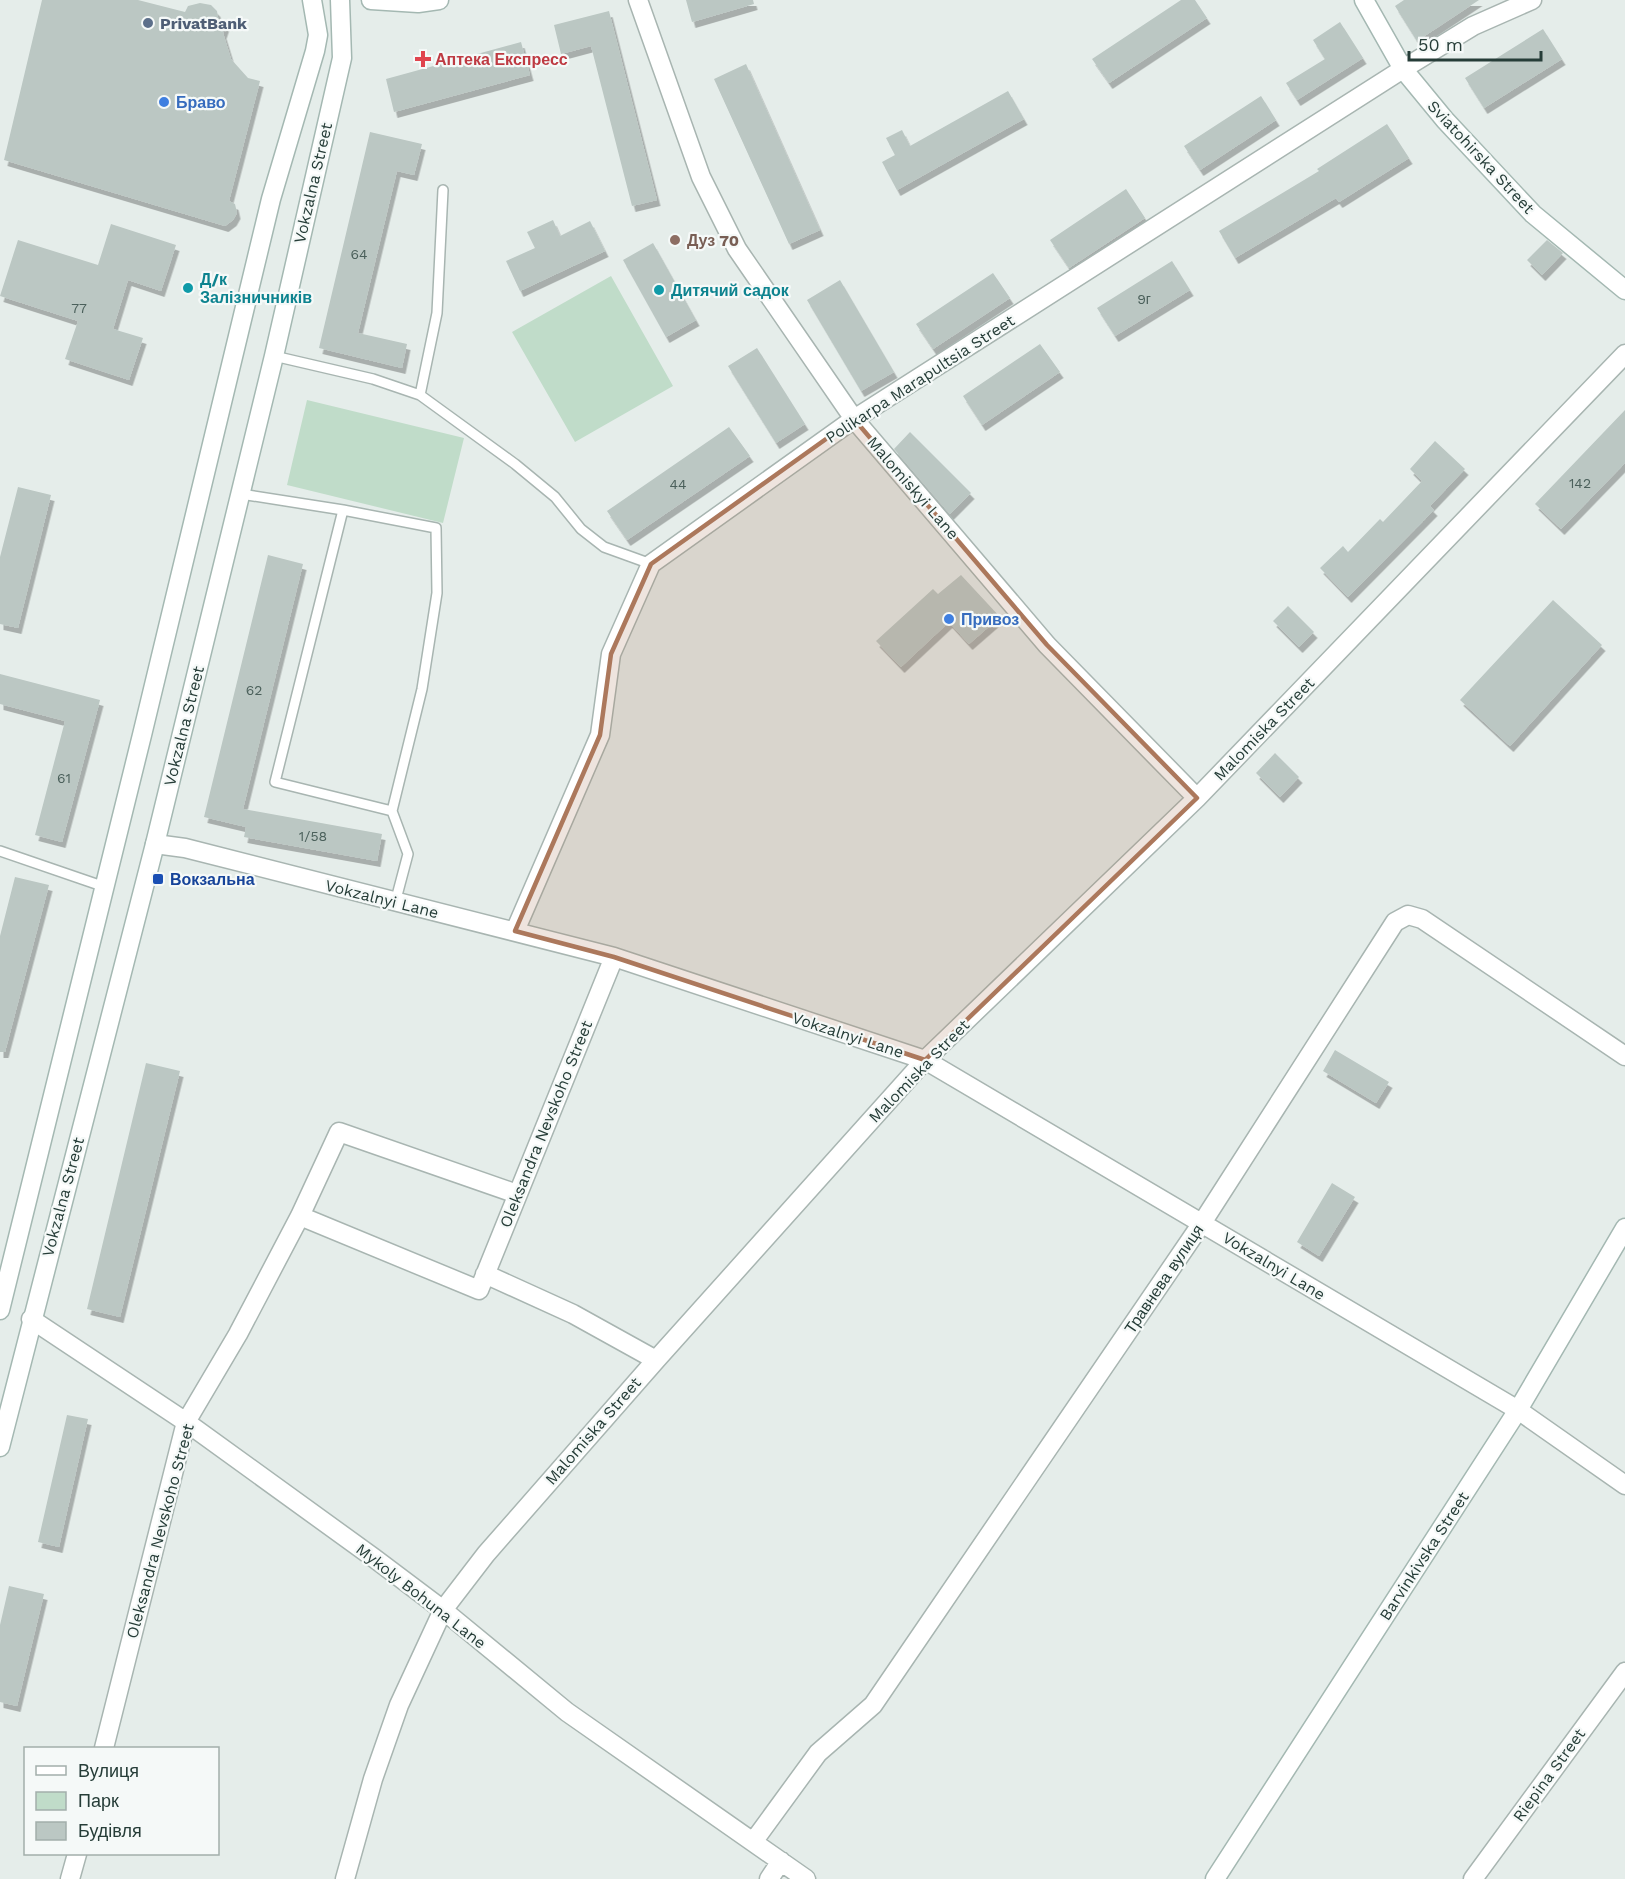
<svg xmlns="http://www.w3.org/2000/svg" width="1625" height="1879" font-family="'Work Sans',sans-serif">
  <style>
    .green { fill: #c0dcc9 }
    .building { fill: #bbc7c3; filter: url(#shadow) }
    .lines { fill: none; stroke-linecap: round; stroke-linejoin: round }
    .lane-casing { stroke: #a8b5b1; stroke-width: 12 }
    .street-casing { stroke: #a8b5b1; stroke-width: 21 }
    .secondary-casing { stroke: #a4b8b2; stroke-width: 21 }
    .lane { stroke: #fff; stroke-width: 9 }
    .street { stroke: #fff; stroke-width: 18 }
    .secondary { stroke: #fff; stroke-width: 18 }
    .marked { fill: #ac785c; fill-opacity: 0.2; stroke: #ac785c; stroke-width: 4.5; stroke-linejoin: round }
    .service-dot { fill: #5c6f8a; stroke: #f5f9f8; stroke-width: 2 }
    .health-dot { fill: #e0444e; stroke: #f5f9f8; stroke-width: 2 }
    .shop-dot { fill: #3f7fe0; stroke: #f5f9f8; stroke-width: 2 }
    .education-dot { fill: #8d6e63; stroke: #f5f9f8; stroke-width: 2 }
    .culture-dot { fill: #0f9aa8; stroke: #f5f9f8; stroke-width: 2 }
    .transit-dot { fill: #1a4fb4; stroke: #f5f9f8; stroke-width: 2 }
    .labels { text-anchor: middle; dominant-baseline: central; stroke-width: 4.5; stroke-linejoin: round; paint-order: stroke }
    .number-label { font-size: 14px; fill: #4b605b }
    .service-label { font-size: 16px; font-weight: bold; fill: #4e5e75; stroke: #f5f9f8; text-anchor: start }
    .health-label { font-size: 16px; font-weight: bold; fill: #be3a42; stroke: #f5f9f8; text-anchor: start }
    .shop-label { font-size: 16px; font-weight: bold; fill: #366cbe; stroke: #f5f9f8; text-anchor: start }
    .street-label { font-size: 16px; fill: #263d38; stroke: #f5f9f8 }
    .education-label { font-size: 16px; font-weight: bold; fill: #785e54; stroke: #f5f9f8; text-anchor: start }
    .culture-label { font-size: 16px; font-weight: bold; fill: #0d838f; stroke: #f5f9f8; text-anchor: start }
    .transit-label { font-size: 16px; font-weight: bold; fill: #164399; stroke: #f5f9f8; text-anchor: start }
  </style>
  <defs>
    <filter id="shadow"><feDropShadow dx="3.5" dy="6" stdDeviation="0" flood-color="#0004"/></filter>
  </defs>
  <rect width="100%" height="100%" fill="#e5edea"/>
  <path class="green" d="M611,276L673,386L575,442L512,332Z
    M307,400L464,438L443,523L287,485Z"/>
  <path class="building" d="M42,0H138L185,12L188,6L200,3L211,5L217,11L219,24H226L223,33L231,59L248,78L260,81L229,201L235,204L237,213L233,220L225,226L4,160Z
    M686,0H753L754,4L692,22Z
    M1181,0H1195L1207,18L1109,83L1092,59Z
    M1404,0H1479L1417,41L1395,6Z
    M609,11L657,200L632,206L591,46L561,54L554,25Z
    M1340,22L1363,58L1297,100L1286,83L1325,59L1313,40Z
    M1543,29L1562,59L1484,108L1465,78Z
    M521,42L530,75L394,112L386,79Z
    M746,64L820,230L789,244L714,79Z
    M1008,91L1024,119L897,190L882,162L895,155L886,138L902,130L910,146Z
    M1261,96L1276,120L1200,170L1184,146Z
    M1387,124L1409,158L1339,202L1336,198L1235,258L1219,231L1319,171L1317,169Z
    M370,132L422,144L414,175L397,171L358,333L407,344L402,368L319,348Z
    M1126,189L1145,218L1069,268L1050,240Z
    M553,220L560,236L590,221L605,251L520,291L506,261L535,248L527,232Z
    M111,224L176,245L161,291L128,280L113,329L143,338L129,380L65,359L78,321L0,296L18,240L98,265Z
    M1547,240L1563,253L1542,275L1527,260Z
    M653,243L696,320L666,337L623,260Z
    M1172,261L1190,290L1115,336L1097,308Z
    M993,273L1010,298L933,349L916,324Z
    M840,280L894,372L861,391L807,300Z
    M1040,344L1060,372L982,425L963,396Z
    M757,348L805,424L776,443L728,366Z
    M1625,410V463L1561,529L1535,504Z
    M729,427L750,456L627,540L607,511Z
    M910,432L971,493L950,514L894,449Z
    M1435,441L1465,469L1430,506L1434,510L1348,597L1320,568L1343,546L1348,552L1380,519L1383,522L1422,481L1410,469Z
    M18,487L51,495L18,628L0,624V557Z
    M268,555L303,564L243,809L382,834L377,861L244,837L246,827L204,817Z
    M961,575L1000,617L969,644L949,622L901,667L876,641L933,589L938,594Z
    M1553,600L1602,645L1510,746L1460,700Z
    M1288,606L1314,632L1299,647L1273,621Z
    M0,674L100,700L62,842L35,835L65,721L0,704Z
    M1275,753L1299,777L1280,797L1256,773Z
    M15,877L49,885L5,1052H0V936Z
    M1335,1050L1389,1082L1376,1103L1323,1071Z
    M146,1063L180,1071L120,1317L87,1309Z
    M1332,1183L1355,1197L1319,1256L1297,1242Z
    M67,1415L88,1419L59,1547L38,1542Z
    M9,1586L44,1594L17,1706L0,1702V1625Z"/>
  <g class="lines">
    <g class="lane-casing">
      <path id="lane" d="M274,356L373,379L420,395L515,464L555,497L581,529L604,547L651,564
        M420,395L437,313L443,190
        M241,494L343,510L436,528L437,593L422,689L392,811L408,854L395,903
        M343,510L275,782L392,811
        M0,851L105,887"/>
    </g>
    <g class="street-casing">
      <path id="street" d="M638,0L701,177L737,249L854,419L1047,645L1197,798
        M155,844L185,848L614,957L925,1060L1518,1410L1625,1485
        M515,931L600,735L611,654L651,564L854,419L1403,69L1473,26L1532,0
        M300,1216L479,1290L614,957
        M485,1274L573,1314L656,1360
        M31,1319L186,1422L374,1558L443,1610L567,1712L806,1879
        M104,1748L186,1422L238,1334L300,1216L339,1132L517,1194
        M753,1842L818,1753L873,1705L1202,1223L1395,922L1408,915L1422,919L1625,1056
        M70,1879L77,1854
        M345,1879L373,1779L399,1705L443,1610L486,1554L656,1360L925,1060L1197,798L1625,354
        M769,1879L781,1861
        M1473,1879L1625,1672"/>
    </g>
    <g class="secondary-casing">
      <path id="secondary" d="M371,0L418,3L439,0
        M1364,0L1403,69L1445,120L1533,214L1625,290
        M0,1310L142,735L271,199L315,51L318,35L312,0
        M0,1447L155,844L274,356L342,58L340,0
        M1215,1879L1518,1410L1625,1228"/>
    </g>
    <use href="#lane" class="lane"/>
    <use href="#street" class="street"/>
    <use href="#secondary" class="secondary"/>
  </g>
  <path class="marked" d="M854,419L1047,645L1197,798L925,1060L614,957L515,931L600,735L611,654L651,564Z"/>
  <circle class="service-dot" cx="148" cy="23" r="6"/>
  <path class="health-dot" d="M420 50h6v6h6v6h-6v6h-6v-6h-6v-6h6z"/>
  <g class="shop-dot">
    <circle cx="164" cy="102" r="6"/>
    <circle cx="949" cy="619" r="6"/>
  </g>
  <circle class="education-dot" cx="675" cy="240" r="6"/>
  <g class="culture-dot">
    <circle cx="188" cy="288" r="6"/>
    <circle cx="659" cy="290" r="6"/>
  </g>
  <rect class="transit-dot" x="152" y="873" width="12" height="12" rx="3"/>
  <g class="labels">
    <g class="number-label">
      <text x="359" y="254">64</text>
      <text x="1144" y="299">9г</text>
      <text x="79" y="308">77</text>
      <text x="1580" y="483">142</text>
      <text x="678" y="484">44</text>
      <text x="254" y="690">62</text>
      <text x="64" y="778">61</text>
      <text x="313" y="836">1/58</text>
    </g>
    <g class="service-label">
      <text x="160" y="23">PrivatBank</text>
    </g>
    <g class="health-label">
      <text x="435" y="59">Аптека Експресс</text>
    </g>
    <g class="shop-label">
      <text x="176" y="102">Браво</text>
      <text x="961" y="619">Привоз</text>
    </g>
    <g class="street-label">
      <text transform="translate(1481 157) rotate(47)">Sviatohirska Street</text>
      <text transform="translate(313 183) rotate(-77)">Vokzalna Street</text>
      <text transform="translate(920 379) rotate(-33)">Polikarpa Marapultsia Street</text>
      <text transform="translate(913 488) rotate(49)">Malomiskyi Lane</text>
      <text transform="translate(184 726) rotate(-76)">Vokzalna Street</text>
      <text transform="translate(1264 729) rotate(-46)">Malomiska Street</text>
      <text transform="translate(382 899) rotate(14)">Vokzalnyi Lane</text>
      <text transform="translate(848 1035) rotate(18)">Vokzalnyi Lane</text>
      <text transform="translate(919 1071) rotate(-46)">Malomiska Street</text>
      <text transform="translate(546 1124) rotate(-68)">Oleksandra Nevskoho Street</text>
      <text transform="translate(63 1197) rotate(-75)">Vokzalna Street</text>
      <text transform="translate(1274 1266) rotate(31)">Vokzalnyi Lane</text>
      <text transform="translate(1164 1279) rotate(-56)">Травнева вулиця</text>
      <text transform="translate(593 1431) rotate(-49)">Malomiska Street</text>
      <text transform="translate(160 1531) rotate(-75)">Oleksandra Nevskoho Street</text>
      <text transform="translate(1424 1556) rotate(-57)">Barvinkivska Street</text>
      <text transform="translate(421 1596) rotate(38)">Mykoly Bohuna Lane</text>
      <text transform="translate(1549 1775) rotate(-54)">Riepina Street</text>
    </g>
    <g class="education-label">
      <text x="687" y="240">Дуз 70</text>
    </g>
    <g class="culture-label">
      <text x="200" y="279">Д/к<tspan x="200" dy="18">Залізничників</tspan></text>
      <text x="671" y="290">Дитячий садок</text>
    </g>
    <g class="transit-label">
      <text x="170" y="879">Вокзальна</text>
    </g>
  </g>
  <rect x="24" y="1747" width="195" height="108" fill="#f5f9f8" stroke="#a2aeab" stroke-width="1.5"/>
  <rect x="36" y="1766" width="30" height="9" fill="#ffffff" stroke="#a2aeab" stroke-width="1.5"/>
  <text x="78" y="1777" font-size="18" fill="#263d38">Вулиця</text>
  <rect x="36" y="1792" width="30" height="18" fill="#c0dcc9" stroke="#a2aeab" stroke-width="1.5"/>
  <text x="78" y="1807" font-size="18" fill="#263d38">Парк</text>
  <rect x="36" y="1822" width="30" height="18" fill="#bbc7c3" stroke="#a2aeab" stroke-width="1.5"/>
  <text x="78" y="1837" font-size="18" fill="#263d38">Будівля</text>
  <path d="M1409 51v9h132v-9" fill="none" stroke="#263d38" stroke-width="3"/>
  <text x="1418" y="51" font-size="18" fill="#263d38" stroke="#f5f9f8" stroke-width="4.5" paint-order="stroke">50 m</text>
</svg>
